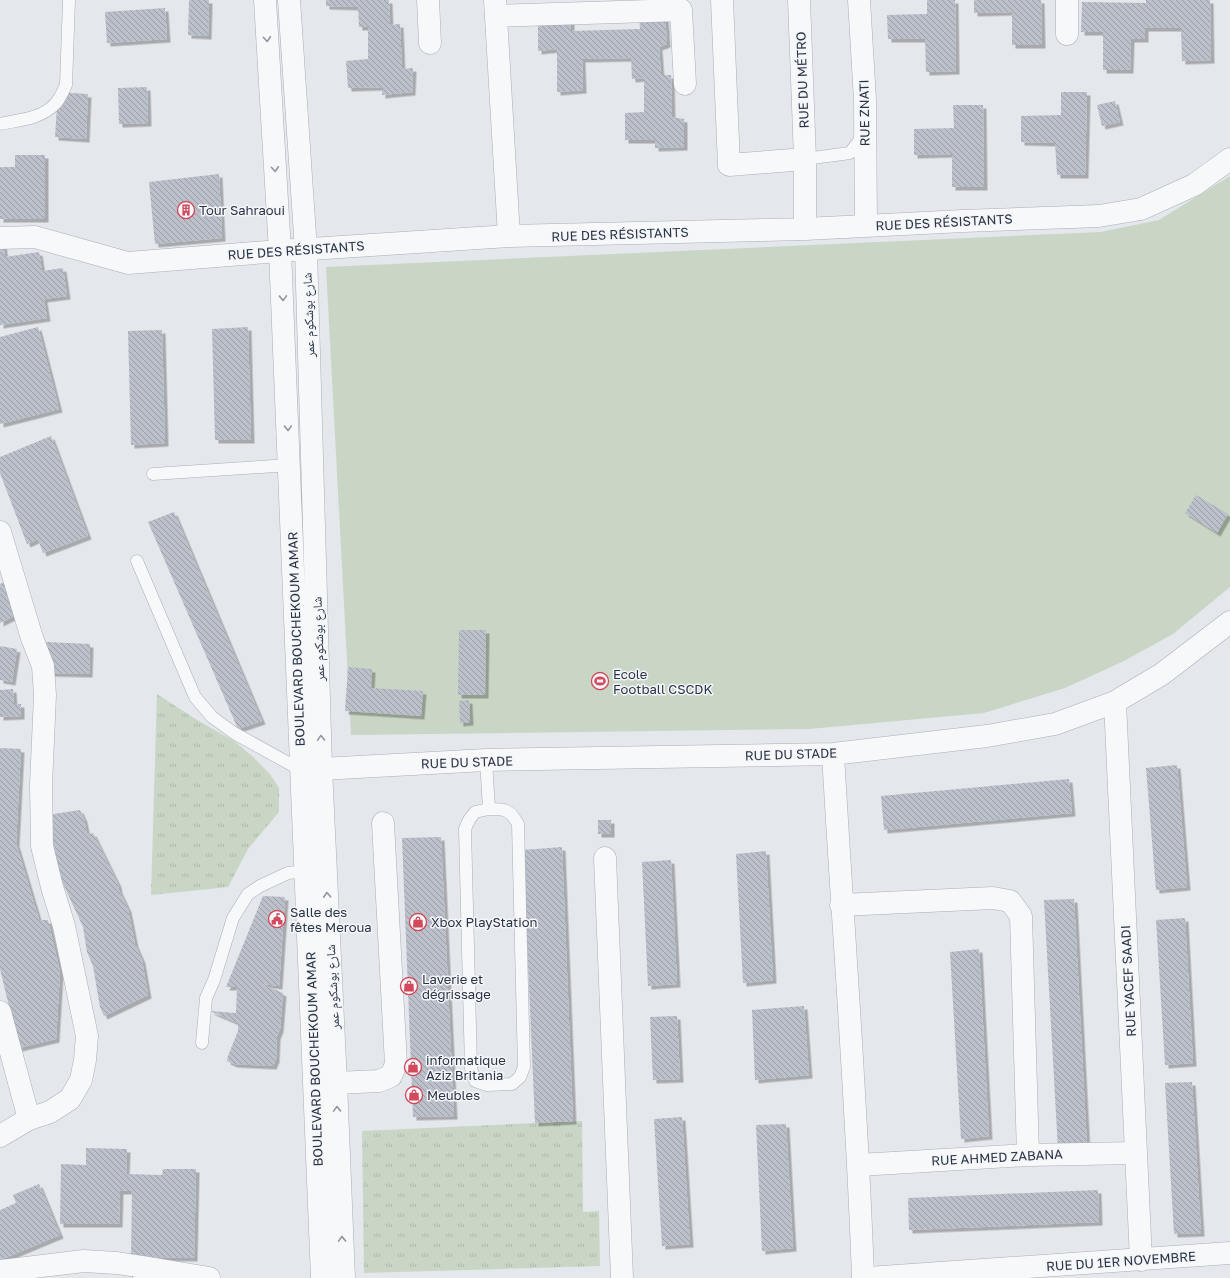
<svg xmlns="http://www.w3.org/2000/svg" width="1230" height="1278" font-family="'Golos Text','Noto Naskh Arabic',sans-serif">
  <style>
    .grass { fill: url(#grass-tufts) }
    .pitch { fill: #c9d6c5 }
    .building { fill: url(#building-back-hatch); filter: url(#shadow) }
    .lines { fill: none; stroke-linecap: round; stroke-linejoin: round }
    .service-casing { stroke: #a9aeb7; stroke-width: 13 }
    .minor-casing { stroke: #a9aeb7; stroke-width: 23 }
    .tertiary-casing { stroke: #a9aeb7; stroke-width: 23 }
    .service { stroke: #f7f8fa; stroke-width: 12 }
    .minor { stroke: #f7f8fa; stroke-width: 22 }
    .tertiary { stroke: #f7f8fa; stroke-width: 22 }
    .oneway { stroke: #9196a0 }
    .labels { text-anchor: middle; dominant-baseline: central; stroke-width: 3; stroke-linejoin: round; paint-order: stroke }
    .street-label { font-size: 13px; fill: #2b3445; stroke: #f4f6f9 }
    .poi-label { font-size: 13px; fill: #2b3445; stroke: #f4f6f9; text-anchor: start }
  </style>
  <defs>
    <pattern id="grass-tufts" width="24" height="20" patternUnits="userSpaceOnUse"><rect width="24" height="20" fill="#c9d6c5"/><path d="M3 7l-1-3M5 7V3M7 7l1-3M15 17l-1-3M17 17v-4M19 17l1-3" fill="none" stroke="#adb8ab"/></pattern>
    <pattern id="building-back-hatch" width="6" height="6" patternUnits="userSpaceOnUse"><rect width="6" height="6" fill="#bbc0ca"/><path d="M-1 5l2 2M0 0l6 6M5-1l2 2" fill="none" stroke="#989da6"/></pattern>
    <filter id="shadow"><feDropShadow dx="3.5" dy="3.5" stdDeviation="0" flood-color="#0004"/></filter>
  </defs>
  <rect width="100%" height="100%" fill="#e4e7ec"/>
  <path class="grass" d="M157,694L197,720L234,741L252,756L270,774L279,788V812L248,849L228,887L151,895Z
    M582,1121L583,1212L599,1211L600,1266L364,1273L362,1131Z"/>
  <path class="pitch" d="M1230,176V587L1173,634L1124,661L1065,688L984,713L809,729L351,735L326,267L1101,232L1159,220Z"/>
  <path class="building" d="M189,0H209L208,36L188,35Z
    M326,0H389L390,25L400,24L402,69L413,68L412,92L382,95V87L348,88L346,61L368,59V27H359L358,7L326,6Z
    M927,0H955L956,71L926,72L925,39H888L887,15L927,14Z
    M974,0H1041L1042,45H1012V12L974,13Z
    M1146,0H1210L1211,60L1182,61L1181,28H1145V39H1131L1130,70H1103V32H1081L1082,2L1146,3Z
    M165,8L167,39L107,43L105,12Z
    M639,15H665L667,44L659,47L661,75H671L672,117L684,119V147L655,148V140H625V113L644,112V78L632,79L631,58L582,59L583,90L557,92V49L538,51V22L571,20V31L640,29Z
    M147,87L148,123L119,124L118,88Z
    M58,92L88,94L86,139L55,137Z
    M1061,92H1087L1085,175H1057L1055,143L1021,142V116L1061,115Z
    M1115,101L1120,122L1102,126L1097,105Z
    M953,105H983L984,187H952V154L914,155V129L954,128Z
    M15,155H45V219H0V167H15Z
    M219,174L222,238L155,244L149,182Z
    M3,242L5,257L39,252L42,271L63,268L67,296L44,299L47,318L0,325V243Z
    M38,327L59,409L0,424V337Z
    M248,327L251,440H215L212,329Z
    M162,330L165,443L131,445L128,331Z
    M51,436L88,536L43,553L38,539L27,544L0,473V457Z
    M1196,495L1228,514L1217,533L1185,513Z
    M174,512L262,721L238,729L148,522Z
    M7,581L22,612L0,623V584Z
    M459,630H486L485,695H458Z
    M46,642L90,644L89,674L45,673Z
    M0,646L17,649L12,682L0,680Z
    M348,667L372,669L371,688L423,691L421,716L345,711Z
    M13,689L14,704H21V716L0,717V690Z
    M469,700L470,722L460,723L459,701Z
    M0,748L21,749L16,843L39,920H48L60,972L56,1039L19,1048L0,969Z
    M1177,765L1187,887L1156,890L1146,768Z
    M1069,779L1072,813L884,830L881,796Z
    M80,810L84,819L87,834L93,833L118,884L119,890L128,909L135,944L142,960L148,995L104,1016L100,1007L93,966L87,952L83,927L48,851L55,848L51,840L47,815Z
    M598,820H611V834H598Z
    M441,837L454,1116L413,1117L402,838Z
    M562,847L573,1121L535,1123L523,850Z
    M766,851L773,980L743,983L736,854Z
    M671,860L677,984L648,986L642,862Z
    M263,896L285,897L279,986L262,984L283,993L280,1029L277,1036L276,1059L273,1066L234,1064L227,1061L228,1056L238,1031V1023L210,1011L236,1013L237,987H226Z
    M1074,899L1087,1148L1058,1150L1044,900Z
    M1185,918L1193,1063L1165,1065L1156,920Z
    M979,949L989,1136L961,1139L950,952Z
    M804,1006L809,1075L755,1080L752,1010Z
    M677,1016L680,1079L653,1080L650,1017Z
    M1192,1082L1201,1233L1174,1234L1165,1083Z
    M682,1117L690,1244L662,1246L654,1119Z
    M786,1124L793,1248L762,1251L756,1125Z
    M86,1148L127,1149L126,1174L162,1175L163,1169H196L194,1258L131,1257L132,1191H120L119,1224H60L61,1164L86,1165Z
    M39,1184L60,1235L0,1260V1210L16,1203L13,1195Z
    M1098,1190L1099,1222L909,1230L908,1198Z"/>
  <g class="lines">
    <g class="service-casing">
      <path id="service" d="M0,124C19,120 41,119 55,104C60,99 63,91 66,85L69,0
        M805,159L850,153L859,141L861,133
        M153,474L290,465
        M137,561L195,697L212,717L234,733L301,770
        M486,760L489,809
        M489,809C504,809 510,809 518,824L524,1067L520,1077L512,1084L487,1085L475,1081L471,1068L465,829L469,820L475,812Z
        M202,1043L206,998L214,980L233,918L248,894L260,886L288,873L306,871"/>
    </g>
    <g class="minor-casing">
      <path id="minor" d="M428,0L430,43
        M495,0L509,236
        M722,0L729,165L805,159
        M799,0L805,159V229
        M859,0L865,100L866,226
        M496,16L681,10L685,84
        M1067,34V0
        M0,238L35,237L128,263L280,251L509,236L805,229L963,221L1099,216L1141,209L1194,185L1230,159
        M0,532L32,638L43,666L45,695L41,785L42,846L52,887L64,926L87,1036L85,1060L81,1080L70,1099L50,1112L29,1119L0,1136
        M1115,702L1141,1260
        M833,754C843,929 857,1103 863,1278
        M303,770L486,760L833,754L987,736L1055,724L1115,702L1162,674L1230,622
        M605,858L622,1278
        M841,905L993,898L1010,901L1021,916L1028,1155
        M0,1012L29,1119
        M336,1083L379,1081L391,1076L396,1064L383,823
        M859,1165L1028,1155L1136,1153
        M0,1271L84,1261L117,1263L143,1267
        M144,1278L143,1267L209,1278
        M868,1278L1230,1253"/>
    </g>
    <g class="tertiary-casing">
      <path id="tertiary" d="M265,0L280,251L322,1278
        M289,0L306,250L321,769L336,1083L344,1278"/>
    </g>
    <use href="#service" class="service"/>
    <use href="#minor" class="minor"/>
    <use href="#tertiary" class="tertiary"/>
  </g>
  <defs><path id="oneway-chevron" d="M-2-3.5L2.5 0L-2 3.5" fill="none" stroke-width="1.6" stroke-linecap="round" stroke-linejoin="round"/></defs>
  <g class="oneway">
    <use href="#oneway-chevron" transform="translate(267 39) rotate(86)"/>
    <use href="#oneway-chevron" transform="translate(275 169) rotate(86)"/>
    <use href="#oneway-chevron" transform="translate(283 298) rotate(88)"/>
    <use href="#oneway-chevron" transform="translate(288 428) rotate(88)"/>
    <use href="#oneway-chevron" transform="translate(321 738) rotate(-92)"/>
    <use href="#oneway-chevron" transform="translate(327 895) rotate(-93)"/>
    <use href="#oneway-chevron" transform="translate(337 1109) rotate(-92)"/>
    <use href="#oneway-chevron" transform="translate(342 1239) rotate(-92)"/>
  </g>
  <defs>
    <g id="building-ring" transform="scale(0.9)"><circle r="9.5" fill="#f4f6f9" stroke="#d1495b" stroke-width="1.5"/><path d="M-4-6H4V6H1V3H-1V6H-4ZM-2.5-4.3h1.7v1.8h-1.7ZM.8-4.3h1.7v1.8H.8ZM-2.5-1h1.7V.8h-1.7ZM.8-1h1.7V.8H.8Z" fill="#d1495b"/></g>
    <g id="stadium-ring" transform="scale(0.9)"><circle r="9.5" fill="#f4f6f9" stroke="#d1495b" stroke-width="1.5"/><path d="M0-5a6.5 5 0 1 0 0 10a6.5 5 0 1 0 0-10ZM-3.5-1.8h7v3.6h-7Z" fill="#d1495b"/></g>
    <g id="civic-ring" transform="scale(0.9)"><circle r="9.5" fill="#f4f6f9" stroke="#d1495b" stroke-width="1.5"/><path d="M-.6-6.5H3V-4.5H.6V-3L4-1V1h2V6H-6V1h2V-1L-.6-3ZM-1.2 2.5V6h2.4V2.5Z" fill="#d1495b"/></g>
    <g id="shop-ring" transform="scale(0.9)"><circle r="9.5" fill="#f4f6f9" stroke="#d1495b" stroke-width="1.5"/><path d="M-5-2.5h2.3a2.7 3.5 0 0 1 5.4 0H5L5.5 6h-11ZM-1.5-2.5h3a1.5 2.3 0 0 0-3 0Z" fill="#d1495b"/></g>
  </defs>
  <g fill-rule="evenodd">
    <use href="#building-ring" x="186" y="210"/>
    <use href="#stadium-ring" x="600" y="681"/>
    <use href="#civic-ring" x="277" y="919"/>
    <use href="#shop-ring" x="418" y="922"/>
    <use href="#shop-ring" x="409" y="986"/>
    <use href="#shop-ring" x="413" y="1067"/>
    <use href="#shop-ring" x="414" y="1095"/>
  </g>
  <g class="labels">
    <g class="street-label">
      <text transform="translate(802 80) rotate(-92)">RUE DU MÉTRO</text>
      <text transform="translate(864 113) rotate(-91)">RUE ZNATI</text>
      <text transform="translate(944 222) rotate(-3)">RUE DES RÉSISTANTS</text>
      <text transform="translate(620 234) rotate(-2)">RUE DES RÉSISTANTS</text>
      <text transform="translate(296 250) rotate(-4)">RUE DES RÉSISTANTS</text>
      <text transform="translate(308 315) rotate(-92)">شارع بوشكوم عمر</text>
      <text transform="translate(296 639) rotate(-92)">BOULEVARD BOUCHEKOUM AMAR</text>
      <text transform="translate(318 639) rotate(-92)">شارع بوشكوم عمر</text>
      <text transform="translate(791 754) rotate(-2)">RUE DU STADE</text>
      <text transform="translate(467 762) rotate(-2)">RUE DU STADE</text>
      <text transform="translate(1128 981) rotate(-93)">RUE YACEF SAADI</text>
      <text transform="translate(332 987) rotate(-93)">شارع بوشكوم عمر</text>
      <text transform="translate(314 1059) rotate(-92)">BOULEVARD BOUCHEKOUM AMAR</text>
      <text transform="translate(997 1157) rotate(-3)">RUE AHMED ZABANA</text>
      <text transform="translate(1121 1261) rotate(-4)">RUE DU 1ER NOVEMBRE</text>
    </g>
    <g class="poi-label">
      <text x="199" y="210">Tour Sahraoui</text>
      <text x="613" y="674">Ecole<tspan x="613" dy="15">Football CSCDK</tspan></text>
      <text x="290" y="912">Salle des<tspan x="290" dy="15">fêtes Meroua</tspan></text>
      <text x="431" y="922">Xbox PlayStation</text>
      <text x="422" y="979">Laverie et<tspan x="422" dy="15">dégrissage</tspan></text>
      <text x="426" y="1060">informatique<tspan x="426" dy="15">Aziz Britania</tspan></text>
      <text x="427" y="1095">Meubles</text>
    </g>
  </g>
</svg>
